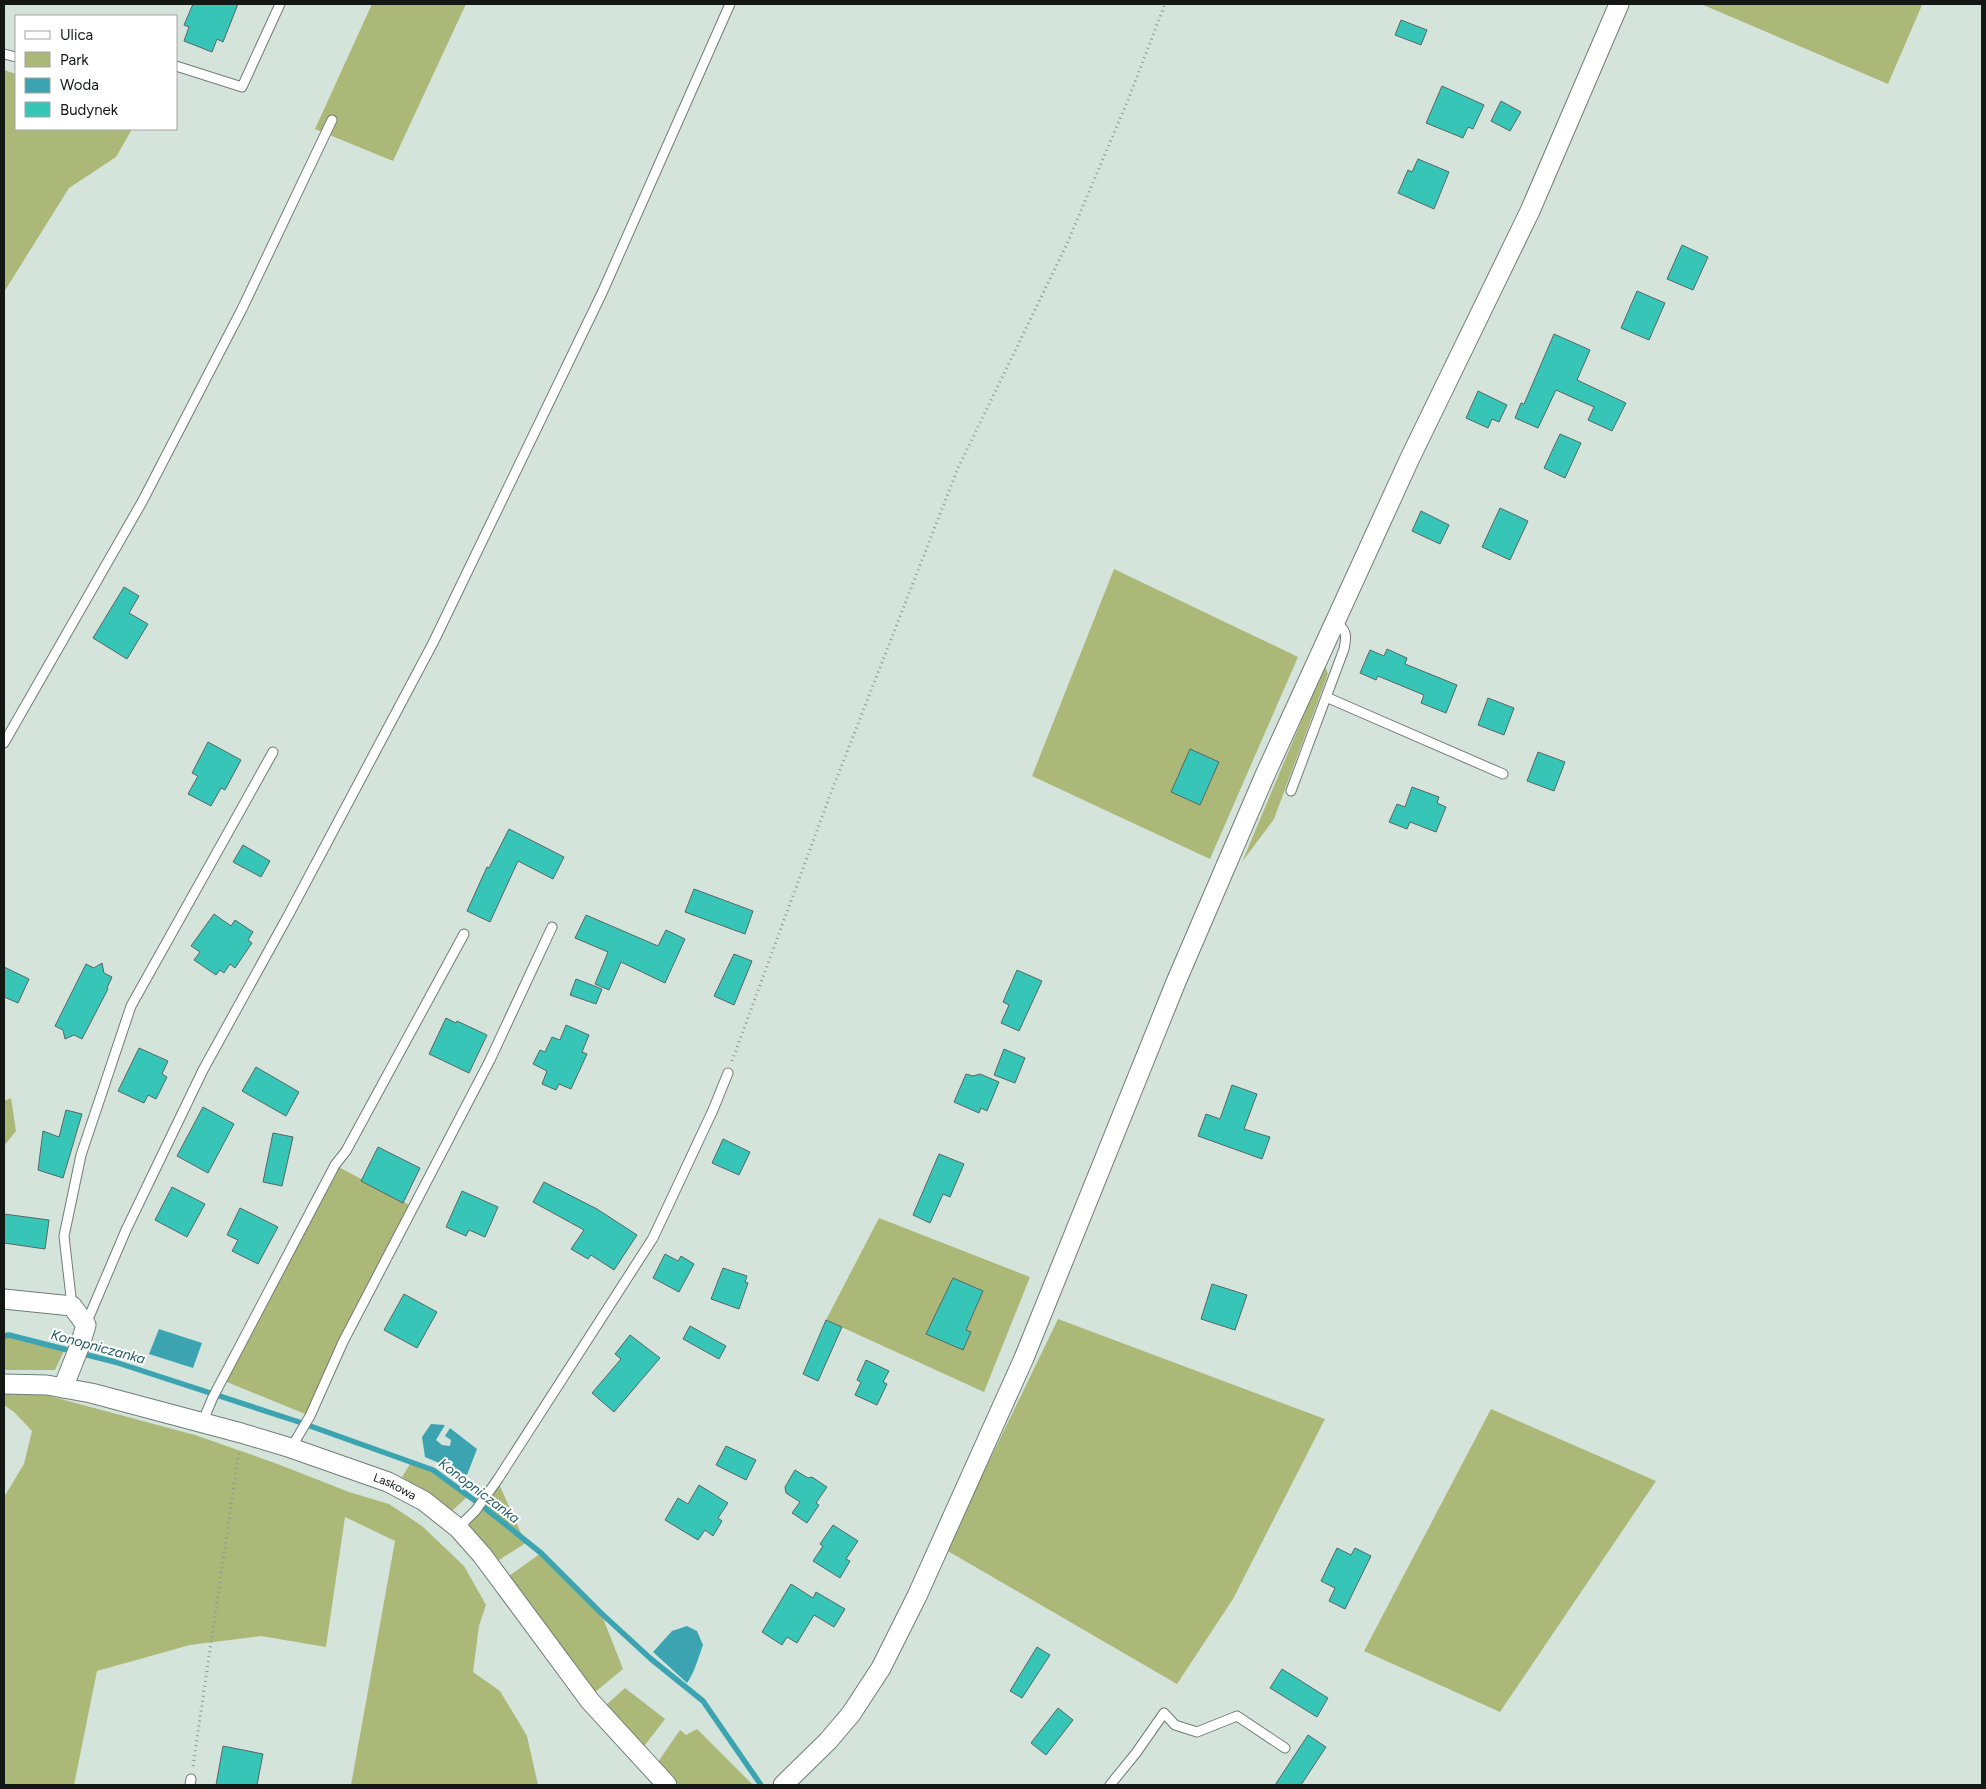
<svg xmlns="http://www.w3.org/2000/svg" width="1986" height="1789" font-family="Figtree,sans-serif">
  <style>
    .green { fill: #acb878 }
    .water { fill: #3ca4b1 }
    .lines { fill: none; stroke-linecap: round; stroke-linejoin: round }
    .stream { stroke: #3ca4b1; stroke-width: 5.5 }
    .building { fill: #36c5b6; stroke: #576765 }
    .lane-casing { stroke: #6f7d76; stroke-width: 11 }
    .street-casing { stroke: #6f7d76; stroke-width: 21 }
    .path { stroke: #8c9891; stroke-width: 3; stroke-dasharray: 1 4; stroke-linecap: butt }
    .lane { stroke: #fff; stroke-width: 9 }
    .street { stroke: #fff; stroke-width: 19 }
    .labels { text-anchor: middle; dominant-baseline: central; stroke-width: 4; stroke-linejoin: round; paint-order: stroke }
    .street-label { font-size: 12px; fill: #131815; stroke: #fff }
    .water-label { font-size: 14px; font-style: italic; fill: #205a61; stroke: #fff }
  </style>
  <rect width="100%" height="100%" fill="#d4e4db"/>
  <path class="green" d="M372,4H466L393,161L315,129Z
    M1701,4H1919L1922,5L1888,84Z
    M4,70L16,74V129H132L116,157L69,188L4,292Z
    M1114,569L1298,657L1210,859L1032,776Z
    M1325,665L1328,674L1274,819L1242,862Z
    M11,1098L16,1131L4,1146V1101Z
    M337,1166L413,1207L310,1416L222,1380Z
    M879,1218L1030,1277L984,1392L826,1320Z
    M1058,1319L1325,1419L1233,1599L1177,1684L946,1550Z
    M9,1335L65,1349L55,1370H4V1336Z
    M8,1391L42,1394L195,1435L275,1463L349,1492L389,1504L422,1526L464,1566L486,1605L479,1626L473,1672L500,1691L527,1736L538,1785H351L395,1541L345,1517L326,1647L261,1636L190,1645L97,1671L74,1785H4V1497L24,1464L32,1431L14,1412L4,1405V1393Z
    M1491,1409L1656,1481L1500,1712L1364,1651Z
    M412,1461L433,1470L469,1495L452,1511L402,1477Z
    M499,1484L521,1533L529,1541L499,1560L463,1521Z
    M541,1553L601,1613L623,1669L594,1693L509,1576Z
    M625,1688L665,1719L642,1749L606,1705Z
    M697,1729L753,1785H679L658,1762L680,1730L686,1735Z"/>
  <path class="water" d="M159,1329L202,1343L193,1368L149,1354Z
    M431,1424L445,1425L436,1440L442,1445L450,1446L451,1440L445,1436L450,1428L477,1449L467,1475L425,1457L422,1437Z
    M687,1626L697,1631L703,1645C698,1658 695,1672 687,1683L653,1652L672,1631Z"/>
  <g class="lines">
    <path class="stream" d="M4,1336L9,1335L115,1362L299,1422L433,1470L485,1508L541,1553L601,1613L651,1659L703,1701L761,1785"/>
  </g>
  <path class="building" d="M193,4H238L223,42L217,39L212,52L184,41L189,27L184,25Z
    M1401,20L1427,30L1421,45L1395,35Z
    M1442,86L1484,105L1473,129L1468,127L1463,138L1426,123Z
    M1501,101L1521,112L1510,131L1491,121Z
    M1418,159L1449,172L1434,209L1398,193L1408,170L1412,172Z
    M1682,245L1708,257L1693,290L1667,279Z
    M1637,291L1665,303L1649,340L1621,328Z
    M1554,334L1590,350L1577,380L1626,403L1612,431L1588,420L1594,407L1556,390L1538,428L1515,418L1521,403L1524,404Z
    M1478,391L1507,405L1499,422L1492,419L1488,428L1466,418Z
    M1560,434L1581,443L1565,478L1544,468Z
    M1500,508L1528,521L1510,560L1482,547Z
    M1421,511L1449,525L1440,544L1412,531Z
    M124,587L139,596L129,613L148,624L127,659L93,638Z
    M1387,649L1407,658L1405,664L1457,685L1446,713L1421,703L1424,695L1378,676L1376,680L1360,673L1370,650L1384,656Z
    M1488,698L1514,708L1504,735L1478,725Z
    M208,742L241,760L225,790L221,788L211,806L188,794L198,776L192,773Z
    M1190,749L1219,762L1200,805L1171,792Z
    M1538,752L1565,762L1554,791L1527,781Z
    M1412,787L1439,797L1437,803L1446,807L1436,832L1410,822L1407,829L1389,822L1397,804L1405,807Z
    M509,829L564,857L553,879L518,861L490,922L467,911L487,867L489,868Z
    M243,845L270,861L261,877L233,862Z
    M694,889L753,911L745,934L685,912Z
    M214,914L231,926L235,920L253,932L248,940L252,943L235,968L230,964L224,973L220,970L216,975L194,960L200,952L191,946Z
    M586,915L658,946L666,930L685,939L665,983L621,962L609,990L595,984L608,952L575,938Z
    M734,954L752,961L734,1005L714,996Z
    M102,963L104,973L112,977L107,988L108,989L82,1039L74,1035L65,1039L63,1030L55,1026L86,964L94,968Z
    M4,967L29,979L18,1003L4,997Z
    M1017,970L1042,981L1019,1031L1001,1023L1009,1005L1003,1002Z
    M576,979L602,989L596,1004L570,995Z
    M446,1018L456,1023L457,1021L487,1035L469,1073L429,1054Z
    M566,1025L589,1035L582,1052L587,1054L571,1089L559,1084L556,1090L542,1084L547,1071L533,1064L540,1050L545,1052L552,1037L560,1040Z
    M139,1048L168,1061L162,1074L167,1077L156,1099L148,1095L144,1103L118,1091Z
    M1004,1049L1025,1058L1015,1083L994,1075Z
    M256,1067L299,1092L286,1116L242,1091Z
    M966,1074L973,1076L980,1074L999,1082L987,1111L981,1108L979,1113L954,1102Z
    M1232,1085L1257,1094L1244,1129L1270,1137L1262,1159L1198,1136L1206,1114L1220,1119Z
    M203,1107L234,1124L208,1173L177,1156Z
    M66,1110L82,1114L63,1178L38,1170L43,1131L59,1137Z
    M273,1133L293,1137L282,1186L263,1182Z
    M723,1139L750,1152L739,1175L712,1163Z
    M378,1147L420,1168L403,1203L361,1181Z
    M939,1154L964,1164L950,1197L943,1194L930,1223L913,1215Z
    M544,1182L597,1209L637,1235L614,1270L591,1255L588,1259L571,1249L584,1230L533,1202Z
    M172,1187L205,1204L187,1237L155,1220Z
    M462,1191L498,1207L485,1237L469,1230L466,1236L446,1227Z
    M240,1208L278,1227L258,1264L232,1251L238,1240L227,1235Z
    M4,1214L49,1220L45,1249L4,1243Z
    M665,1254L678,1261L681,1256L694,1264L679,1292L653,1278Z
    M723,1268L747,1276L745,1282L748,1283L739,1309L711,1299Z
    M953,1278L983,1291L966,1330L971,1332L963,1350L926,1334Z
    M1212,1284L1247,1295L1235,1330L1201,1319Z
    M404,1294L437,1312L417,1348L384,1330Z
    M826,1320L842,1327L818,1381L803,1374Z
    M690,1326L726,1346L719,1359L683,1339Z
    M630,1335L660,1358L614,1412L592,1393L621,1359L615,1354Z
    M866,1360L889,1371L883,1382L887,1384L877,1405L855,1395L861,1382L857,1380Z
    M726,1446L756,1460L746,1480L716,1465Z
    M795,1470L808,1478L812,1477L827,1487L816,1503L819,1505L807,1523L792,1513L800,1502L786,1493L785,1487Z
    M699,1485L728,1503L718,1518L722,1521L713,1536L705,1530L698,1540L665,1520L678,1498L688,1504Z
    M833,1525L858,1541L846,1559L850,1561L840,1578L813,1561L823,1546L820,1544Z
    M1337,1548L1351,1555L1355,1548L1371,1556L1345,1609L1329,1601L1335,1588L1321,1581Z
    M791,1584L813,1598L816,1592L845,1609L834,1627L814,1615L797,1643L787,1637L782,1645L762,1632Z
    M1037,1647L1050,1655L1022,1698L1010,1691Z
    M1282,1669L1328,1698L1317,1717L1270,1688Z
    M1058,1708L1073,1720L1046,1755L1031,1743Z
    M1308,1735L1326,1747L1301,1785H1275Z
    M223,1746L263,1754L257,1785H216Z"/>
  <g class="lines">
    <g class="lane-casing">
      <path id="lane" d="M4,54L16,57
        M176,66L242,87L280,4
        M1326,697L1503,774
        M4,743L142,502L242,309L332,120
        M1291,791L1344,649C1347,636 1347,630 1335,622
        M72,1306L64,1236L81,1155L131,1006L273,752
        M86,1324L126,1230L203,1070L289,914L433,643L602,293L730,4
        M202,1423L213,1397L335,1165L346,1151L464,934
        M291,1448L310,1416L343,1342L490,1060L552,927
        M458,1528L476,1510L498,1479L653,1238L713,1110L728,1073
        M190,1785L191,1779
        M1110,1785L1136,1753L1164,1713L1175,1725L1197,1732L1237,1716L1285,1748"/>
    </g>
    <g class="street-casing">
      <g id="street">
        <path d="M4,1299L72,1306L86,1325L80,1345L63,1388"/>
        <path id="s1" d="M4,1384L47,1385L91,1393L241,1433L291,1448L388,1482L424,1501L458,1528L482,1555L590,1701L667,1785"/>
        <path d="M783,1785L828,1741L851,1714L881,1668L917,1596L1024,1358L1176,982L1265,775L1410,458L1530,211L1619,4"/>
      </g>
    </g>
    <path class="path" d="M732,1061L829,798L958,468L1066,246L1128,100L1165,4
      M193,1766L239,1451"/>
    <use href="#lane" class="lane"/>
    <use href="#street" class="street"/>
  </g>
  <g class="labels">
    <g class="street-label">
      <text stroke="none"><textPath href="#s1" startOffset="406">Laskowa</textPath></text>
    </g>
    <g class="water-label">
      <text transform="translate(98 1347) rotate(15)">Konopniczanka</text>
      <text transform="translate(479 1491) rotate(37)">Konopniczanka</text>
    </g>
  </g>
  <rect width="1986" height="1789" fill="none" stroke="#131815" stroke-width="10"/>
  <rect x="15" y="15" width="162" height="115" fill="#ffffff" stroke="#a1a3a1"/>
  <rect x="25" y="31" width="25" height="8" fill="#ffffff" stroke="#a1a3a1"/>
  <text x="60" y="40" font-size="15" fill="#131815">Ulica</text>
  <rect x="25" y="52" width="25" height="15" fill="#acb878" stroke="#a1a3a1"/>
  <text x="60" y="65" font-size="15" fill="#131815">Park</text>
  <rect x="25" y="78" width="25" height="15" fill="#3ca4b1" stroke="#a1a3a1"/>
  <text x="60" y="90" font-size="15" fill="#131815">Woda</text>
  <rect x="25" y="102" width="25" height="15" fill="#36c5b6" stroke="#a1a3a1"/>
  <text x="60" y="115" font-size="15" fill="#131815">Budynek</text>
</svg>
